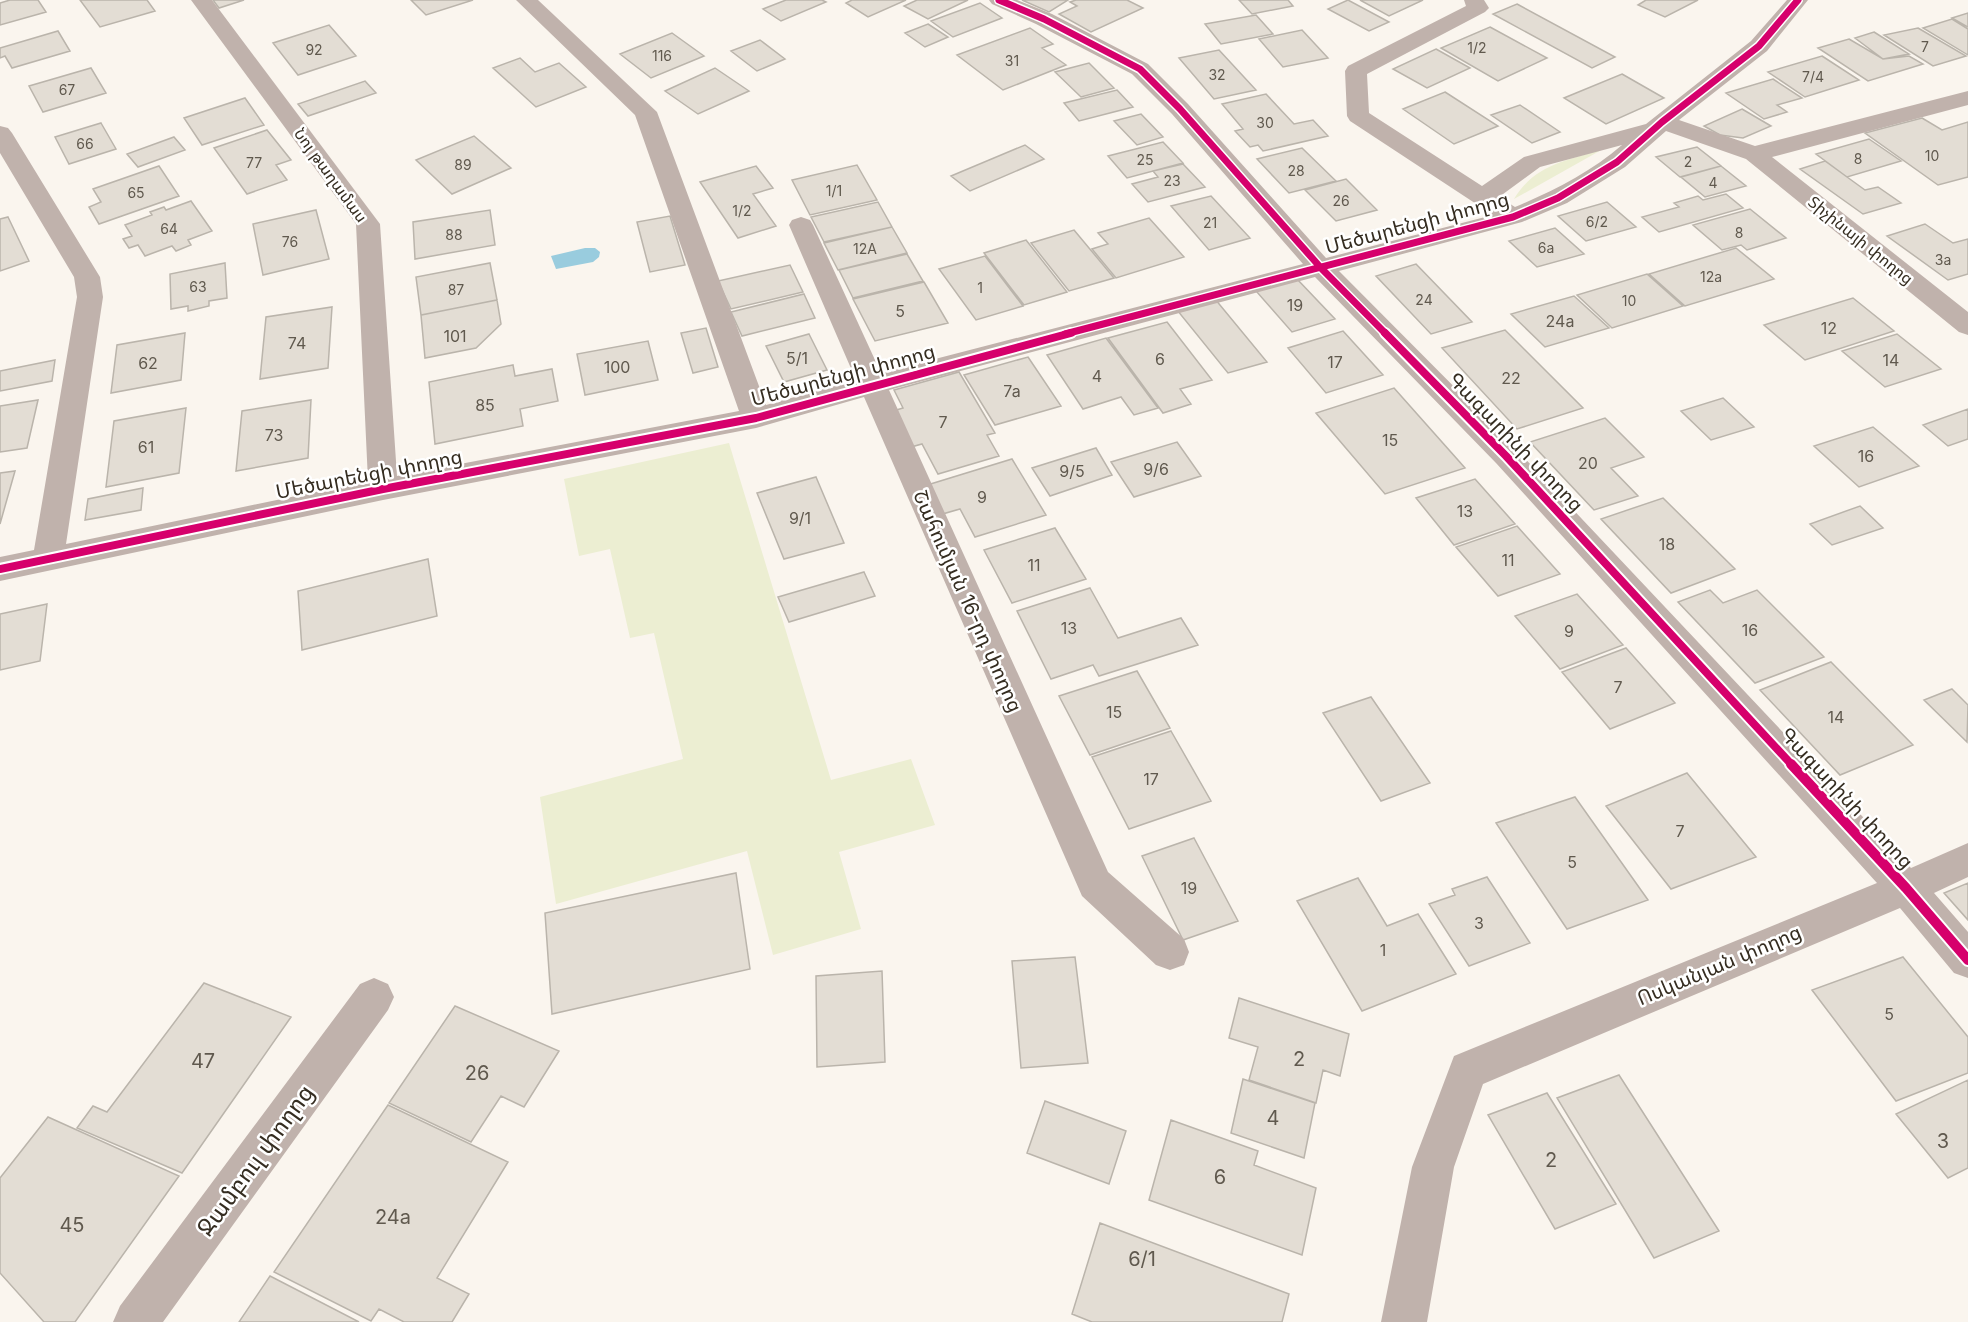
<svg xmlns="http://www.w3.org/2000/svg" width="1968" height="1322" font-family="Inter,'Noto Sans Armenian',sans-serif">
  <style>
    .green { fill: #eceed2 }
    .water { fill: #99ccde }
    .building { fill: #e3ddd4; stroke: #bab4ab; stroke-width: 1.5 }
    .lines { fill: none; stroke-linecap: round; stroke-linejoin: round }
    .minor { fill: #c0b2ac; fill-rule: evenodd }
    .cycleway-far2-casing { stroke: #fff; stroke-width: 10 }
    .cycleway-far1-casing { stroke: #fff; stroke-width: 12 }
    .cycleway-casing { stroke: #fff; stroke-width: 14 }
    .cycleway-far2 { stroke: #d6006c; stroke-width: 7 }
    .cycleway-far1 { stroke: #d6006c; stroke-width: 8 }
    .cycleway { stroke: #d6006c; stroke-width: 10 }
    .labels { text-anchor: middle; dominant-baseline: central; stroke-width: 5; stroke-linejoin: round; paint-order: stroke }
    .far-number-label { font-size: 14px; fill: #60594e }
    .far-street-label { font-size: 16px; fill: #352d21; stroke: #fff }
    .number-label { font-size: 16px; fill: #60594e }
    .street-label { font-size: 20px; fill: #352d21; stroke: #fff }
    .near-number-label { font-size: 20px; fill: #60594e }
    .near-street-label { font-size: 24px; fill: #352d21; stroke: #fff }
  </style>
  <rect width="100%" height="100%" fill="#faf5ee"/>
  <path class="green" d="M1603,149L1514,199C1535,164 1567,161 1603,149Z
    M729,443L831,780L911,759L935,825L839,852L861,929L773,955L747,851L556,904L540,797L683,759L654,633L630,638L610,549L579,556L564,479Z"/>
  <path class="water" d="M585,248H595L600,252L599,257L593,262L556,269L551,256Z"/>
  <path class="building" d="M10,0H38L46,12L0,25V3Z
    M80,0H147L155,11L100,27Z
    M213,0H244L219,8Z
    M411,0H473L426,15Z
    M786,0H822L826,2L781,21L763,9Z
    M852,0H906L868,17L846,3Z
    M917,0H968L928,19L904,6Z
    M1022,0H1068L1049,12Z
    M1076,0H1127L1143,8L1091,32L1059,14L1077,6L1070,2Z
    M1239,0H1288L1293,6L1252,14Z
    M1348,0L1389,22L1369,31L1328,9Z
    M1360,0H1423L1389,16Z
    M1646,0H1698L1665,17L1638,5Z
    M980,3L1002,18L953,37L931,21Z
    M1517,4L1615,57L1592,68L1493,14Z
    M1968,13V27L1952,18Z
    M1256,15L1273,34L1221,44L1205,24Z
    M1952,19L1968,29V55L1923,28Z
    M928,24L948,37L925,47L905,33Z
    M329,25L356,56L298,75L273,43Z
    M1490,27L1547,58L1498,81L1441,48Z
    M1030,28L1053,44L1042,48L1066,65L1003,90L957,55Z
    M1918,28L1966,56L1933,66L1884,35Z
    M1302,30L1328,58L1283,67L1259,39Z
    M58,31L70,51L12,68L5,56L0,58V48Z
    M1874,32L1909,54L1883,59L1855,38Z
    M672,33L704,56L651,78L620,54Z
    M1849,39L1883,59L1909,56L1923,64L1868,81L1818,48Z
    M760,40L785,59L757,71L731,51Z
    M1436,49L1470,68L1427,88L1393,69Z
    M1219,50L1256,90L1214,99L1179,58Z
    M1822,56L1859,80L1805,97L1768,72Z
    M520,58L535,72L559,63L586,87L536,107L493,68Z
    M1089,63L1114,88L1081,97L1055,72Z
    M91,68L106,93L43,112L29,86Z
    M715,68L749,91L698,114L665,91Z
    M1622,74L1664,98L1606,124L1564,98Z
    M1773,79L1802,98L1777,105L1787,112L1764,119L1726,93Z
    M365,81L376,93L308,116L298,104Z
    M1117,90L1133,107L1079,121L1064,103Z
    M1445,92L1498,126L1454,144L1403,109Z
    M1266,94L1294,124L1313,120L1328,136L1263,151L1258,145L1250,147L1235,131L1243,129L1222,104Z
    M245,98L264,125L202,145L184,118Z
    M1520,105L1560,132L1532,143L1491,115Z
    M1742,109L1771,126L1743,138L1720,135L1704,126Z
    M1141,114L1163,137L1137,145L1114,121Z
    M1922,118L1942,130L1968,122V177L1938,185L1865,133Z
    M101,123L116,149L69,164L55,137Z
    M267,130L291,160L276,165L287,180L247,194L214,148Z
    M474,136L511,168L452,194L416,160Z
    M174,137L185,150L138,167L127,154Z
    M1869,139L1901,161L1847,177L1816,154Z
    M1163,142L1183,163L1127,178L1108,156Z
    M1025,145L1044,159L970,191L951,176Z
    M1697,147L1721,166L1680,177L1656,157Z
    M1302,148L1336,181L1289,193L1257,159Z
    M1825,161L1865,190L1878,187L1901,203L1863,214L1800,169Z
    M1183,164L1205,187L1148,202L1132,184L1158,177L1153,171Z
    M857,165L877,200L810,215L792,180Z
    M159,166L179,196L99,224L89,207L101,202L93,189Z
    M756,166L773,188L753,194L776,226L738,238L700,182Z
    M1721,166L1746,186L1705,197L1681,177Z
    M1346,179L1377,210L1336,221L1305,190Z
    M1726,194L1743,208L1659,232L1642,217L1679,207L1674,203L1698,196L1703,200Z
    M1211,196L1250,238L1209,250L1171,206Z
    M191,201L212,231L188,240L191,245L176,251L172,246L145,256L138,245L129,248L123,239L132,236L125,225L152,215L150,212L164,207L166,210Z
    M878,202L892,227L824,242L811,217Z
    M1607,202L1636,227L1586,241L1558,216Z
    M1750,209L1786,238L1747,250L1741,245L1722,250L1693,225Z
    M316,210L329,259L263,275L253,224Z
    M490,210L495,245L415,259L413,222Z
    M670,216L685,265L650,272L637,222Z
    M8,217L29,261L0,271V219Z
    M1149,218L1184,257L1116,278L1092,249L1108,244L1098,233Z
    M1925,224L1953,243L1968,239V274L1948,280L1887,236Z
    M892,227L907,253L838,270L824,243Z
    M1555,228L1584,254L1537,267L1509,241Z
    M1074,230L1114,278L1069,291L1031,243Z
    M1026,240L1067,292L1024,305L984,253Z
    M1736,248L1774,279L1685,306L1649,274Z
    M907,254L923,281L853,298L839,270Z
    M985,256L1023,306L976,320L939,269Z
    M225,263L227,298L209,301V306L188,311V306L171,309L170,274Z
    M490,263L497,300L421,315L416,277Z
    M1416,264L1472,322L1431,334L1376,276Z
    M790,265L803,292L731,309L718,281Z
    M1647,274L1683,306L1612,328L1577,295Z
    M1297,279L1335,319L1292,332L1256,291Z
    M924,282L948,323L875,341L853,299Z
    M804,294L815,318L742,336L731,312Z
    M1574,296L1609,328L1545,347L1511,314Z
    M1853,298L1894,331L1805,360L1764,325Z
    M1215,299L1267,362L1228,373L1177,310Z
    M497,300L501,324L476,348L425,358L421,315Z
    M332,307L328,368L260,379L266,317Z
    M1167,322L1212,380L1180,389L1191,404L1163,413L1108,338Z
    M706,328L718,367L693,373L681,333Z
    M1505,330L1583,408L1517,429L1442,348Z
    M1343,331L1383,375L1326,393L1288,348Z
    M185,333L181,380L111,393L117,345Z
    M809,334L827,370L784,382L766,346Z
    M1897,334L1941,369L1885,387L1842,351Z
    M1106,338L1158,408L1134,415L1121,397L1083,409L1047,355Z
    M648,341L658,380L585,395L577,354Z
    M1028,357L1061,406L995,425L964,375Z
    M55,360L52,381L0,391V371Z
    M513,365L515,376L552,369L558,401L520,409L523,426L435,444L429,382Z
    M959,372L995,433L987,435L999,456L938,474L922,444L911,447L893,411L903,408L894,390Z
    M1394,388L1465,468L1385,494L1316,413Z
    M1723,398L1754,427L1711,440L1681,411Z
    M38,400L27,448L0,452V406Z
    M311,400L308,458L236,471L242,411Z
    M186,408L179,473L106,487L114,421Z
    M1968,409V439L1948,446L1923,425Z
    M1605,418L1644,457L1611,468L1638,496L1594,510L1530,442Z
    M1873,427L1919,466L1859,487L1814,446Z
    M1177,442L1201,476L1134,497L1111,462Z
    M1096,448L1112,475L1050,496L1032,468Z
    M1012,459L1046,515L975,537L960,509L939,515L924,486Z
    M15,471L0,524V473Z
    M816,477L844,543L784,559L757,493Z
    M1475,479L1515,524L1454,545L1416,498Z
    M143,488L141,510L85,520L88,499Z
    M1663,498L1735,569L1671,593L1601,519Z
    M1860,506L1883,528L1832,545L1810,524Z
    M1517,526L1560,574L1498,596L1456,547Z
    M1055,528L1086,579L1012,603L984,550Z
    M428,559L437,616L302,650L298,591Z
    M864,572L875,596L789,622L778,597Z
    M1090,588L1118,638L1181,618L1198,645L1099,676L1093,665L1051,679L1017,611Z
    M1710,590L1723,603L1757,590L1824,657L1755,683L1678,602Z
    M1577,594L1623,645L1560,669L1515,616Z
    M47,604L40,661L0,670V614Z
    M1626,648L1675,703L1610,729L1562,672Z
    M1831,662L1913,745L1840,775L1760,690Z
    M1137,671L1170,728L1090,755L1059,696Z
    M1952,689L1968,705L1967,742L1924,700Z
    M1371,697L1430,783L1381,801L1323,713Z
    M1171,731L1211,801L1129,829L1092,757Z
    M1687,773L1756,857L1671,889L1606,806Z
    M1575,797L1648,900L1567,929L1496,823Z
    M1194,838L1238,921L1183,940L1142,856Z
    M736,873L750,969L552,1014L545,913Z
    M1487,877L1530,943L1469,966L1429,904L1455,895L1452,889Z
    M1358,878L1387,926L1418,914L1456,974L1362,1011L1297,901Z
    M1968,883V920L1944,893Z
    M1075,957L1088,1063L1021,1068L1012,961Z
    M1903,957L1968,1037V1073L1896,1101L1812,990Z
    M882,971L885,1062L817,1067L816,976Z
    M204,983L291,1017L182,1173L77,1128L93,1106L107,1112Z
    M1239,998L1349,1034L1340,1076L1323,1070L1316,1103L1249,1080L1258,1047L1229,1038Z
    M455,1006L559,1051L524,1107L501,1096L471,1142L389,1103Z
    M1619,1075L1719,1231L1654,1258L1557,1098Z
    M1243,1079L1315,1103L1304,1158L1231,1133Z
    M1968,1080V1168L1948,1178L1896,1114Z
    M1547,1093L1616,1204L1555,1229L1488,1115Z
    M1045,1101L1126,1131L1109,1184L1027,1153Z
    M388,1105L508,1162L437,1278L469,1294L452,1322H404L379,1309L371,1321L274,1272Z
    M48,1117L179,1176L75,1322H44L0,1273V1178Z
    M1171,1120L1258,1151L1254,1165L1316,1188L1302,1255L1149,1200Z
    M1100,1223L1289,1294L1282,1322H1092L1072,1314Z
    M270,1276L359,1322H239Z"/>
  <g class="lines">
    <path class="minor" d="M191,0H212L380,224L397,476L739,411L635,115L516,0H538L657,112L766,405L856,380L789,225L792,220L801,217L810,220L813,225L881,373L1303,264L1172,114L1132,74L1036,24L992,4L989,0H1017L1052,14L1148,64L1188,104L1326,258L1493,215L1350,121L1347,116L1345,71L1348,66L1466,6L1464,0H1484L1489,8L1485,12L1367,74L1369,113L1482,186L1524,157L1646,124L1751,41L1787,0H1808L1767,51L1679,120L1755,146L1968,91V105L1772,157L1968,312V335L1959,332L1746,159L1666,131L1625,167L1567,203L1522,222L1339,271L1516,449L1911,868L1968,843V877L1934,893L1968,932V978L1954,973L1900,908L1483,1084L1454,1167L1427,1322H1381L1412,1167L1454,1056L1877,883L1496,463L1315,277L889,390L1108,872L1184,939L1189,952L1184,965L1170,970L1156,965L1082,896L864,397L756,428L383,500L0,581V557L34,550L77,297L74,277L0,153V126L8,128L12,133L100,277L103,297L66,544L368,481L356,224ZM1622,145C1591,172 1553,191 1515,207L1499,197L1540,167Z
      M374,978L388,984L394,997L388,1010L163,1322H113L120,1306L360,984Z"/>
    <g class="cycleway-far2-casing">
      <path id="cycleway-far2" d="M999,0L1044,19L1140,69L1180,109L1321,268L1386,334
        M1065,334L1513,217L1558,198L1617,162L1662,122L1759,46L1798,0"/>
    </g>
    <g class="cycleway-far1-casing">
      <path id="cycleway-far1" d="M1385,333L1506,456L1792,765
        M0,569L383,489L756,418L1071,333"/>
    </g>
    <g class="cycleway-casing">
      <path id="cycleway" d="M1791,764L1906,888L1968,960"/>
    </g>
    <use href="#cycleway-far2" class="cycleway-far2"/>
    <use href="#cycleway-far1" class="cycleway-far1"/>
    <use href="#cycleway" class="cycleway"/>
  </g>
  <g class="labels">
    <g class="far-number-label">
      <text x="1925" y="46">7</text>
      <text x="1477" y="47">1/2</text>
      <text x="314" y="49">92</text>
      <text x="662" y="55">116</text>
      <text x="1012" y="60">31</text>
      <text x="1217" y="74">32</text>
      <text x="1813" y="76">7/4</text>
      <text x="67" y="89">67</text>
      <text x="1265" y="122">30</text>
      <text x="85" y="143">66</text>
      <text x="1932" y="155">10</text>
      <text x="1858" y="158">8</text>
      <text x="1145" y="159">25</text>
      <text x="1688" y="161">2</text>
      <text x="254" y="162">77</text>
      <text x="463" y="164">89</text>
      <text x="1296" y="170">28</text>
      <text x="1172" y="180">23</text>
      <text x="1713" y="182">4</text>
      <text x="834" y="190">1/1</text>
      <text x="136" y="192">65</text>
      <text x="1341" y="200">26</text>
      <text x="742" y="210">1/2</text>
      <text x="1597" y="221">6/2</text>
      <text x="1210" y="222">21</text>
      <text x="169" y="228">64</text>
      <text x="1739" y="232">8</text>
      <text x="454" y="234">88</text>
      <text x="290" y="241">76</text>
      <text x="1546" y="247">6a</text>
      <text x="865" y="248">12A</text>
      <text x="1943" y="259">3a</text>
      <text x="1711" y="276">12a</text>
      <text x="198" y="286">63</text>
      <text x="980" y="287">1</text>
      <text x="456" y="289">87</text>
      <text x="1424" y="299">24</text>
      <text x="1629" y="300">10</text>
    </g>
    <g class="far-street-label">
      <text transform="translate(331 175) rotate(54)">Նոյ թաղամաս</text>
      <text transform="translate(1861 240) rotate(39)">Տիչինայի փողոց</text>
    </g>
    <g class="number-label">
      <text x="1295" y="305">19</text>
      <text x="900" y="311">5</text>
      <text x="1560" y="321">24a</text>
      <text x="1829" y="328">12</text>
      <text x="455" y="336">101</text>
      <text x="297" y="343">74</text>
      <text x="797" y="358">5/1</text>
      <text x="1160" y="359">6</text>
      <text x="1891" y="360">14</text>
      <text x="1335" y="362">17</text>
      <text x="148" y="363">62</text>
      <text x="617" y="367">100</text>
      <text x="1097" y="376">4</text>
      <text x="1511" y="378">22</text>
      <text x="1012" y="391">7a</text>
      <text x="485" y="405">85</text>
      <text x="943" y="422">7</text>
      <text x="274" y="435">73</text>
      <text x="1390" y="440">15</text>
      <text x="146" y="447">61</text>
      <text x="1866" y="456">16</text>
      <text x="1588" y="463">20</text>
      <text x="1156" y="469">9/6</text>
      <text x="1072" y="471">9/5</text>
      <text x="982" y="497">9</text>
      <text x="1465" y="511">13</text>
      <text x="800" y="518">9/1</text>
      <text x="1667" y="544">18</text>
      <text x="1508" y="560">11</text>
      <text x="1034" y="565">11</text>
      <text x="1069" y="628">13</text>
      <text x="1750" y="630">16</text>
      <text x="1569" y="631">9</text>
      <text x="1618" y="687">7</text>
      <text x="1114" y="712">15</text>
      <text x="1836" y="717">14</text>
      <text x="1151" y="779">17</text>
      <text x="1680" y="831">7</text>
      <text x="1572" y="862">5</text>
      <text x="1189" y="888">19</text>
      <text x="1479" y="923">3</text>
      <text x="1383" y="950">1</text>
      <text x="1889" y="1014">5</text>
    </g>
    <g class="street-label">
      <text transform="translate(1417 223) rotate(-15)">Մեծարենցի փողոց</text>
      <text transform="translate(843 375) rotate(-15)">Մեծարենցի փողոց</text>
      <text transform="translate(1516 442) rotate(46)">Գագարինի փողոց</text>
      <text transform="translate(369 474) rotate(-11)">Մեծարենցի փողոց</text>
      <text transform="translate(968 601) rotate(66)">Շահումյան 16-րդ փողոց</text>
      <text transform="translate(1847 798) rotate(47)">Գագարինի փողոց</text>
      <text transform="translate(1719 965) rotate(-23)">Ոսկանյան փողոց</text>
    </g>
    <g class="near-number-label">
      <text x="1299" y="1059">2</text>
      <text x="203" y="1061">47</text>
      <text x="477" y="1073">26</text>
      <text x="1273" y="1118">4</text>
      <text x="1943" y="1141">3</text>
      <text x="1551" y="1160">2</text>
      <text x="1220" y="1177">6</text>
      <text x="393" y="1217">24a</text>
      <text x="72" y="1225">45</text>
      <text x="1142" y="1259">6/1</text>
    </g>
    <g class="near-street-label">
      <text transform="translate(255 1160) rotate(-54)">Ջամբուլ փողոց</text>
    </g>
  </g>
</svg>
